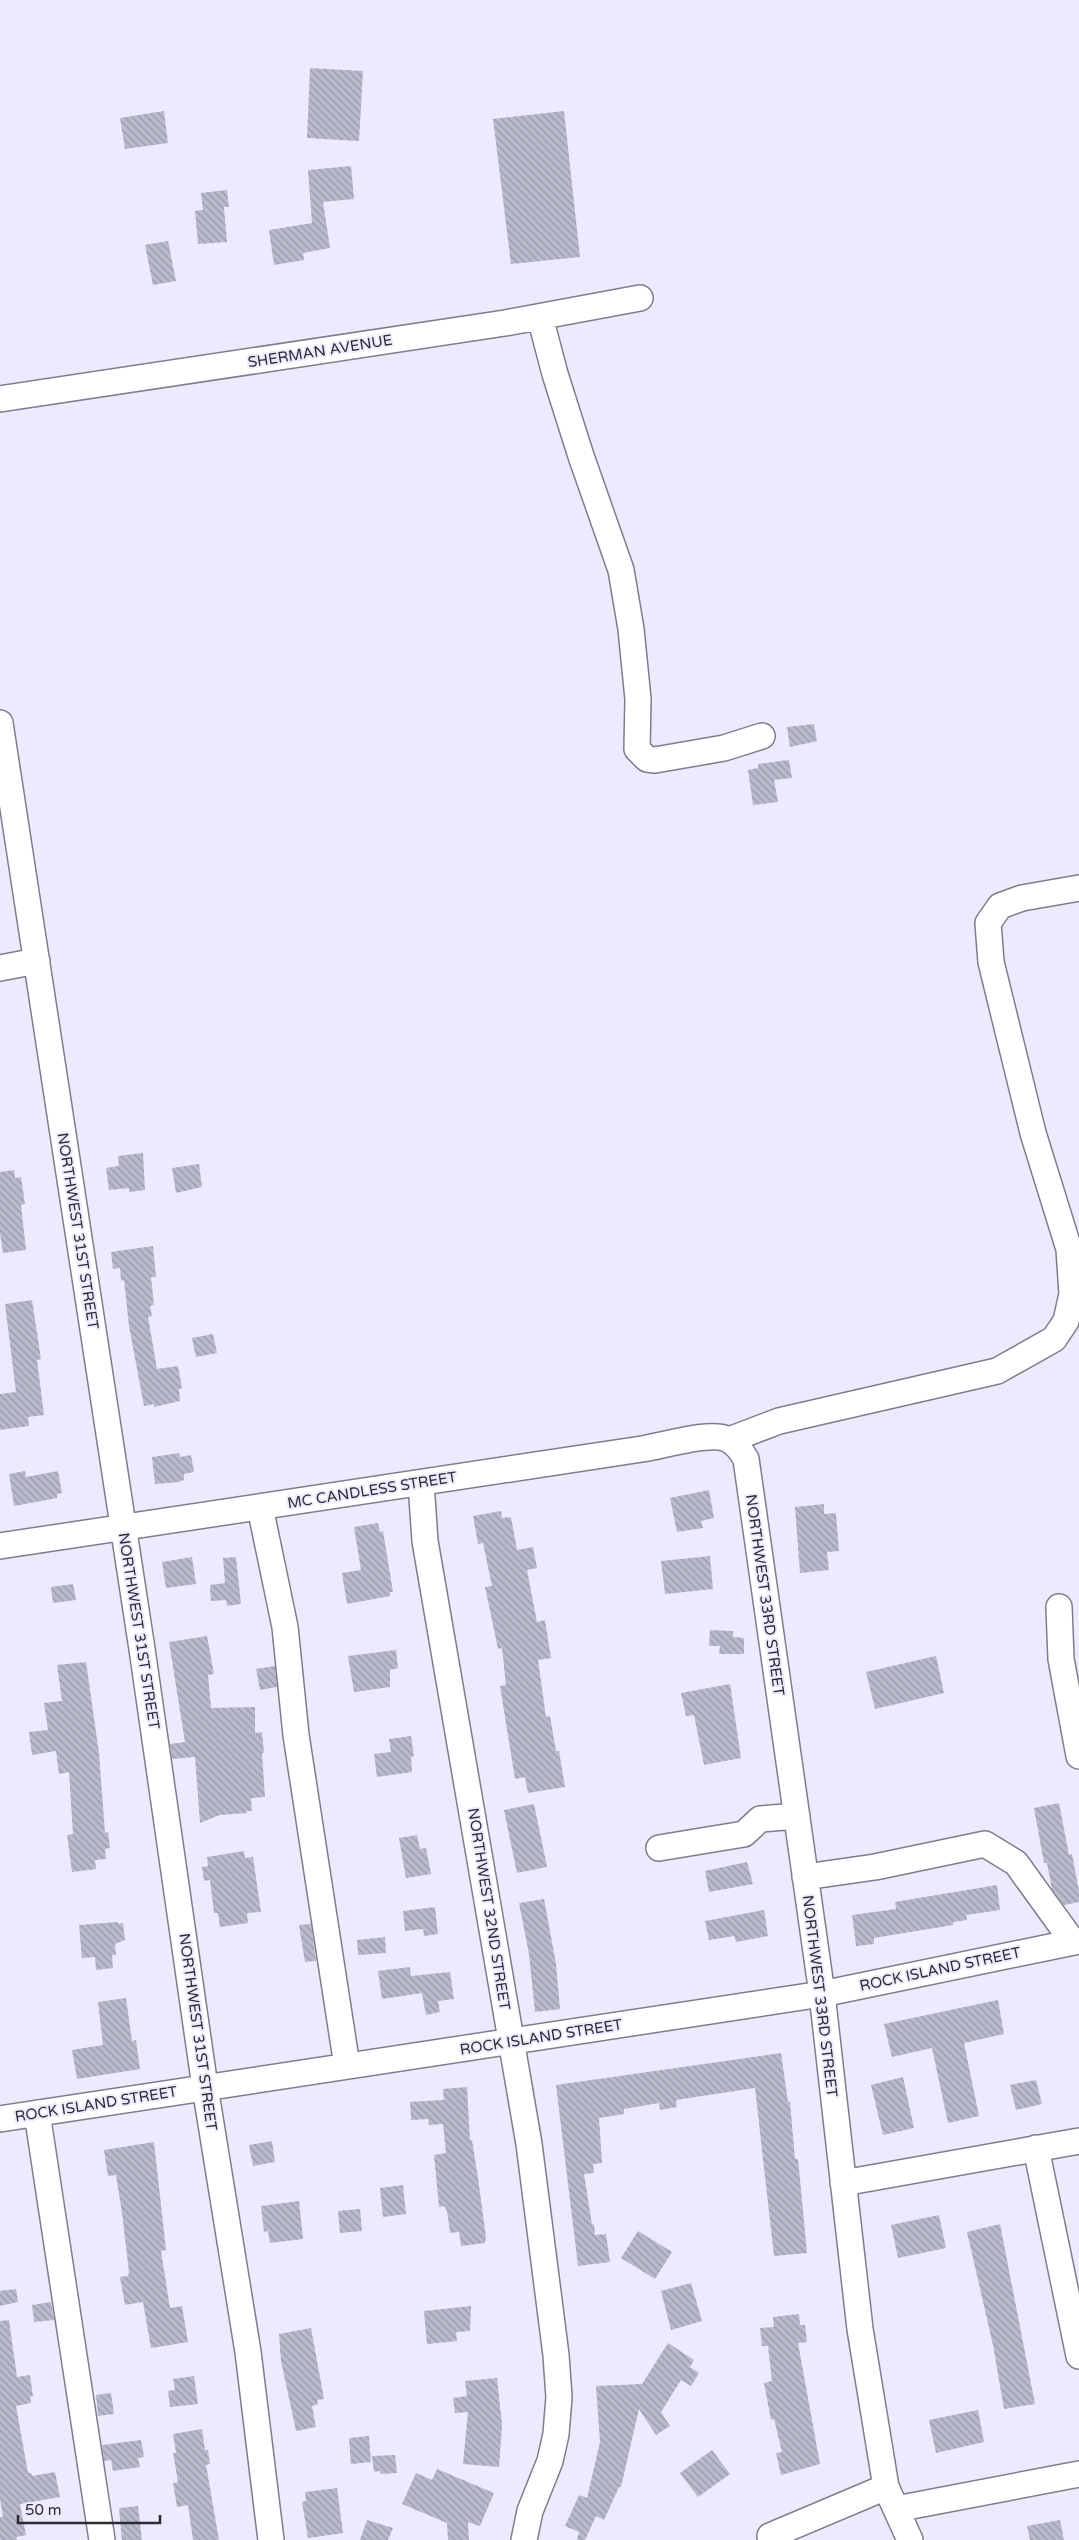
<svg xmlns="http://www.w3.org/2000/svg" width="1079" height="2540" font-family="'Varela Round',sans-serif">
  <style>
    .building { fill: url(#building-back-hatch) }
    .lines { fill: none; stroke-linecap: round; stroke-linejoin: round }
    .minor-casing { stroke: #807c8d; stroke-width: 28 }
    .minor { stroke: #fff; stroke-width: 25 }
    .labels { text-anchor: middle; dominant-baseline: central; stroke-width: 4; stroke-linejoin: round; paint-order: stroke }
    .street-label { font-size: 15px; fill: #2d2b32; stroke: #eeeafd }
  </style>
  <defs>
    <pattern id="building-back-hatch" width="6" height="6" patternUnits="userSpaceOnUse" patternTransform="scale(1.25)"><rect width="6" height="6" fill="#b9bbcd"/><path d="M-1 5l2 2M0 0l6 6M5-1l2 2" fill="none" stroke="#9798a7"/></pattern>
  </defs>
  <rect width="100%" height="100%" fill="#eeeafd"/>
  <path class="building" d="M310,68L363,71L359,141L307,138Z
    M164,111L168,143L125,149L120,118Z
    M564,111L580,257L511,264L493,119Z
    M351,166L354,199L323,202L330,248L303,253L304,260L274,265L269,230L312,223L308,170Z
    M227,190L229,207H224L227,242L198,244L195,211L203,210L201,193Z
    M168,241L176,281L153,285L145,245Z
    M814,724L817,741L790,747L787,727Z
    M789,760L792,778L774,780L778,802L753,805L748,770L758,768V764Z
    M143,1153L145,1190L129,1192V1188L109,1190L106,1168L119,1166L118,1156Z
    M199,1164L202,1187L176,1193L172,1168Z
    M14,1170L15,1178L21,1177L25,1204L21,1205L26,1250L3,1253L0,1233V1172Z
    M153,1246L156,1277H151L154,1305L150,1306L152,1316L148,1317L157,1369L178,1366L182,1388L179,1389L180,1401L154,1407V1404L144,1406L129,1326L124,1280L121,1281L120,1268L113,1269L111,1252Z
    M32,1300L41,1359L37,1360L44,1415L28,1417L29,1426L0,1430V1394L16,1392L5,1304Z
    M213,1334L217,1353L196,1357L192,1338Z
    M179,1453L180,1457L191,1455L194,1472L184,1474V1480L179,1482L155,1484L152,1457Z
    M25,1471L26,1477L58,1471L62,1493L57,1494V1498L14,1506L9,1474Z
    M709,1490L714,1518L701,1521L703,1528L677,1532L670,1498Z
    M824,1504V1514L836,1513L839,1551L827,1552L829,1570L800,1573L795,1507Z
    M501,1511L502,1518L511,1517L517,1550L533,1547L537,1568L527,1570L537,1622L545,1620L551,1658L538,1660L546,1717L550,1716L556,1751H559L565,1787L528,1793L525,1777L515,1779L500,1686L506,1685L502,1648L498,1649L485,1587L492,1586L483,1543L478,1544L473,1516Z
    M378,1523L380,1532L383,1531L393,1592H390V1596L347,1604L342,1573L361,1570L354,1527Z
    M710,1556L713,1589L665,1594L661,1561Z
    M192,1557L196,1584L166,1588L162,1562Z
    M236,1557L241,1604L227,1606L226,1600L211,1601L210,1585L225,1583L223,1558Z
    M73,1584L76,1600L53,1603L51,1587Z
    M710,1630L733,1631V1637L744,1638V1654H719L720,1646H709Z
    M207,1636L214,1674L208,1675L211,1708L255,1707V1733L262,1732L264,1753H262L265,1797L251,1798L252,1811H246L247,1813L220,1815L200,1823L195,1757L172,1759L170,1744L185,1742L169,1642Z
    M396,1650L398,1668L390,1670V1687L354,1692L348,1656Z
    M936,1656L944,1693L875,1709L866,1672Z
    M86,1662L99,1753L105,1833L108,1832L110,1848L105,1849L106,1859L95,1860L96,1869L72,1872L67,1835L73,1834L69,1772L59,1774L56,1751L32,1755L29,1732L48,1730L44,1703L62,1701L57,1665Z
    M275,1666L277,1687L260,1690L256,1669Z
    M730,1684L741,1758L704,1765L694,1715L686,1716L681,1693Z
    M411,1736L414,1756L411,1757L412,1772L377,1777L374,1754L391,1752L389,1739Z
    M1059,1803L1069,1855L1072,1854L1079,1891V1902L1064,1905L1052,1889L1047,1863H1044L1034,1808Z
    M534,1804L547,1867L517,1873L504,1810Z
    M417,1835L420,1849L426,1848L431,1874L406,1878L399,1838Z
    M244,1851L245,1858L253,1857L261,1912L247,1913L248,1923L220,1927L218,1913H214L210,1880L204,1881L202,1867L208,1866L207,1857Z
    M747,1862L753,1884L709,1892L705,1871Z
    M997,1885L1000,1910L966,1915L967,1920L953,1922V1925L874,1938V1944L856,1946L852,1915L896,1909L895,1902Z
    M544,1899L556,1964L560,2009L535,2012L529,1954L519,1903Z
    M435,1907L438,1934L424,1936L423,1929L405,1931L403,1911Z
    M764,1910L768,1936L736,1942L734,1936L709,1940L705,1921Z
    M118,1922V1924L123,1923L125,1940L115,1944L116,1955H112L113,1968L96,1970L95,1957L82,1958L79,1925Z
    M311,1924L316,1961L305,1962L299,1925Z
    M385,1937L386,1953L358,1955L357,1940Z
    M410,1967L411,1976L450,1972L454,1999L438,2001L440,2012L426,2015L422,1993L382,1999L378,1971Z
    M126,1998L132,2041L136,2040L140,2069L77,2079L72,2050L103,2045L98,2002Z
    M998,2000L1004,2034L964,2043L979,2116L948,2123L932,2048L892,2057L884,2024Z
    M781,2053L788,2102H790L795,2159H798L807,2253L774,2256L755,2088L676,2100L677,2107L660,2110L659,2103L624,2109V2114L599,2118L602,2163L593,2164L594,2173L584,2174L592,2225L594,2224L595,2235L606,2234L610,2262L578,2266L556,2085Z
    M903,2077L914,2128L883,2135L871,2085Z
    M1036,2080L1042,2104L1016,2110L1010,2085Z
    M467,2087L470,2140H472L478,2178L486,2237L485,2243L461,2246L459,2232L450,2233L447,2211L444,2206L439,2207L434,2155L446,2153L443,2124L429,2125L428,2119L411,2120L410,2102L444,2100L443,2089Z
    M272,2141L275,2162L253,2166L249,2145Z
    M154,2142L166,2250L161,2251L170,2308L182,2306L188,2342L151,2348L143,2302L125,2305L120,2277L128,2276L129,2272L122,2213L116,2175L108,2176L104,2150Z
    M403,2185L406,2214L383,2217L380,2188Z
    M299,2201L303,2239L270,2243L268,2231L264,2232L261,2206Z
    M360,2209L362,2231L340,2233L338,2211Z
    M939,2215L946,2248L898,2258L891,2225Z
    M1000,2224L1035,2404L1004,2409L993,2345L967,2232Z
    M638,2231L672,2252L655,2279L621,2258Z
    M691,2283L702,2321L671,2330L661,2291Z
    M16,2289L18,2302L0,2306V2291Z
    M51,2302L54,2320L34,2322L32,2305Z
    M471,2306L470,2331L456,2332L457,2341L427,2344L424,2311Z
    M799,2314L800,2325H805L807,2342L798,2343L820,2464L781,2475L776,2453L782,2452L774,2419L771,2420L764,2383L772,2381L768,2346H762L760,2328L774,2327L773,2317Z
    M9,2320L17,2377L30,2375L33,2396L30,2397L31,2403L16,2406L28,2473H31L32,2476L55,2472L60,2497L20,2504L26,2535L16,2537L17,2540H0V2517H3L0,2499V2321Z
    M311,2328L324,2399L317,2400L318,2404L312,2406L316,2427L296,2431L281,2361L279,2334Z
    M668,2343L694,2360L690,2367L699,2373L691,2386L681,2380L661,2412L670,2426L656,2435L639,2409L621,2487H619L604,2520L596,2516L585,2540H577L579,2532L565,2526L579,2495L587,2498L600,2442L596,2386L642,2384Z
    M194,2376L198,2404L170,2407L168,2391L175,2390L173,2379Z
    M497,2378L502,2425L499,2467L463,2464L468,2412L455,2413L453,2398L467,2396L465,2381Z
    M111,2393L114,2414L98,2416L96,2395Z
    M978,2410L984,2442L936,2453L929,2420Z
    M202,2429L205,2450H208L210,2464L206,2465L219,2540H193L188,2505L177,2507L173,2483L178,2482L173,2453H176L173,2434Z
    M369,2436L371,2462L351,2464L349,2438Z
    M141,2440L144,2457L138,2458L140,2467L113,2471L111,2460L104,2461L102,2445Z
    M712,2450L730,2474L698,2497L680,2473Z
    M395,2455L397,2473L381,2474L380,2471L374,2472L372,2456Z
    M437,2469L494,2493L480,2526L468,2522L469,2540H448L447,2523L402,2504L416,2473L432,2480Z
    M337,2488L343,2533L308,2538L302,2502L306,2501L305,2492Z
    M138,2506L142,2540H122L119,2508Z
    M367,2520L393,2528L388,2540H360Z
    M1060,2520L1064,2540H1030L1027,2526Z"/>
  <g class="lines">
    <g class="minor-casing">
      <path id="minor" d="M540,317L555,374L581,456L621,570L631,629L638,699L637,749L647,759L655,760L724,748L762,736
        M0,399L505,323L640,298
        M0,723L142,1649L205,2087L248,2352L271,2540
        M0,968L37,961
        M729,1440L779,1421L997,1371L1054,1339L1066,1321L1072,1294L1069,1249L1033,1133L991,962L988,923L1000,906L1022,898L1079,888
        M421,1483L425,1541L529,2144L556,2355L559,2397L556,2434L550,2461L530,2511L524,2540
        M260,1507L285,1627L296,1735L347,2066
        M0,1546L642,1449C663,1446 709,1431 727,1439C736,1443 742,1452 746,1459L822,1994L860,2329L886,2487L910,2540
        M1059,1607L1061,1659L1079,1756
        M659,1848L744,1834L760,1819L797,1816
        M805,1877L875,1867L985,1844L1016,1863L1073,1942
        M37,2113L102,2540
        M0,2119L822,1994L1079,1941
        M1036,2148L1079,2356
        M843,2183L1079,2141
        M896,2509L1079,2474
        M770,2536L886,2487"/>
    </g>
    <use href="#minor" class="minor"/>
  </g>
  <g class="labels">
    <g class="street-label">
      <text transform="translate(320 351) rotate(-9)">SHERMAN AVENUE</text>
      <text transform="translate(78 1231) rotate(81)">NORTHWEST 31ST STREET</text>
      <text transform="translate(372 1490) rotate(-9)">MC CANDLESS STREET</text>
      <text transform="translate(765 1595) rotate(82)">NORTHWEST 33RD STREET</text>
      <text transform="translate(139 1631) rotate(81)">NORTHWEST 31ST STREET</text>
      <text transform="translate(489 1909) rotate(81)">NORTHWEST 32ND STREET</text>
      <text transform="translate(940 1969) rotate(-12)">ROCK ISLAND STREET</text>
      <text transform="translate(820 1996) rotate(83)">NORTHWEST 33RD STREET</text>
      <text transform="translate(198 2032) rotate(82)">NORTHWEST 31ST STREET</text>
      <text transform="translate(541 2037) rotate(-9)">ROCK ISLAND STREET</text>
      <text transform="translate(96 2104) rotate(-9)">ROCK ISLAND STREET</text>
    </g>
  </g>
  <path d="M18 2515v8h142v-8" fill="none" stroke="#2d2b32" stroke-width="2.5"/>
  <text x="25" y="2515" font-size="15" fill="#2d2b32" stroke="#eeeafd" stroke-width="4" paint-order="stroke">50 m</text>
</svg>
